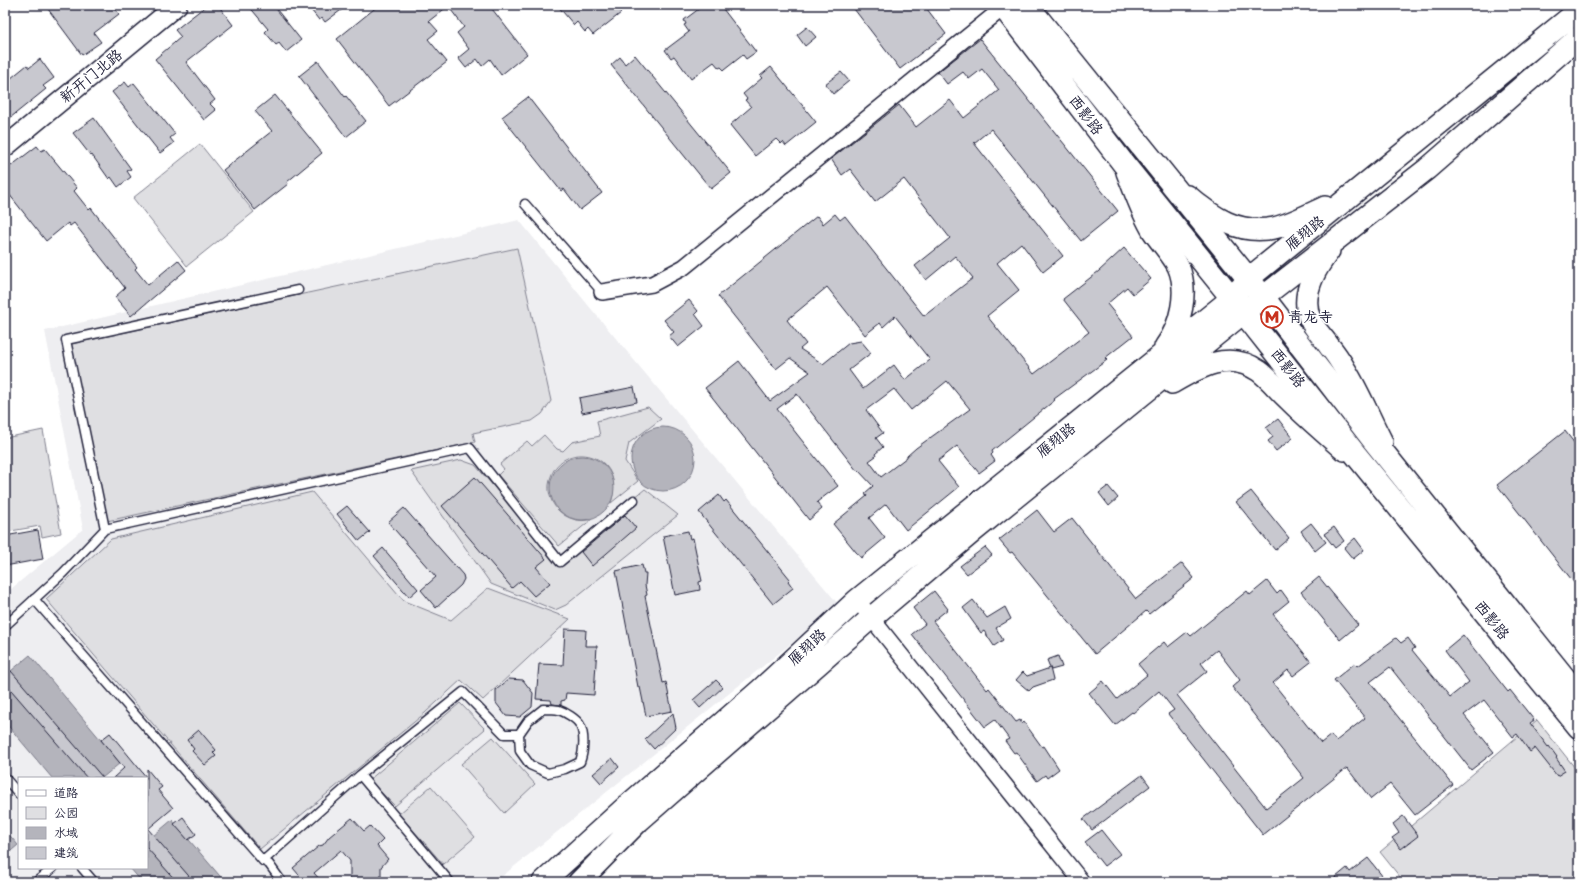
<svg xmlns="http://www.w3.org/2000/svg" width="1584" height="887" font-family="Itim,'LXGW WenKai TC',sans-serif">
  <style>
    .built { fill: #eeeef1; fill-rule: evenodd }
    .green { fill: #dfdfe2; stroke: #80808e }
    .water { fill: #b4b4bc; stroke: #7a7a88 }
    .building { fill: #c8c8cf; stroke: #22223b; fill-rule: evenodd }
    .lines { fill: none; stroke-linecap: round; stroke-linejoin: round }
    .service-casing { stroke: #22223b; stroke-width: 11 }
    .minor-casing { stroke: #22223b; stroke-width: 18 }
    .tertiary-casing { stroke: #22223b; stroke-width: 22 }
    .secondary-casing { stroke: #22223b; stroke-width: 24 }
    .primary-casing { stroke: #22223b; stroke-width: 25 }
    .service { stroke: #fff; stroke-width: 8 }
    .minor { stroke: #fff; stroke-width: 15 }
    .tertiary { stroke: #fff; stroke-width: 19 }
    .secondary { stroke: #fff; stroke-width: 21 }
    .primary { stroke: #fff; stroke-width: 22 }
    .labels { text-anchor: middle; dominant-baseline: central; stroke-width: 3; stroke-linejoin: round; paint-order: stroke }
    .street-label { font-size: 15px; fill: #22223b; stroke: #fff }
    .poi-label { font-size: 15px; fill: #22223b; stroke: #fff; text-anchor: start }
  </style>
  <rect width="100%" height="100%" fill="#fff"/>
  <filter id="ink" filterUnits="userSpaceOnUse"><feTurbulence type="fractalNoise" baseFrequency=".025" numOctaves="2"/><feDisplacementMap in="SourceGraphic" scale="8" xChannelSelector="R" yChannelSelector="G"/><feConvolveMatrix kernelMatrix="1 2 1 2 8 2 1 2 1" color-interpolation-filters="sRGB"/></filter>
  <g filter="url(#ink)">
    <path class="built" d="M519,220L588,305L839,605L495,882H5V594L83,529L45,331ZM19,778H147V868H19Z"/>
    <path class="green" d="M200,144L254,212L187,266L133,198Z
      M517,248L551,401L542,414L532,421L473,433L475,442L107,521L71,344Z
      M648,407L661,419L629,443L625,461L638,481L611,503C628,449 555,437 549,485C548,494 552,504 558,510C567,519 580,523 592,519L559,546L498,475L504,469L500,464L527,441L532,446L544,435L557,449L563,451L572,442L600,436L597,421Z
      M43,430L61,533L42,537L40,526L5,532V438Z
      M461,460L475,465L558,560L645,489L678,515L566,605L555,610L491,584L411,471Z
      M312,492L404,601L451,620L488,588L570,619L483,700L461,680L425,713L260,849L46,599L111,539Z
      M460,703L485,729L395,806L369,780Z
      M1537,720L1579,773V882H1404L1380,852Z
      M493,737L535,784L504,813L461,764Z
      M431,786L475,837L443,864L399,814Z"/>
    <path class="water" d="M631 459a32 32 0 1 1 64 0a32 32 0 1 1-64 0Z
      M550 488a32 32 0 1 1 64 0a32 32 0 1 1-64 0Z
      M30,655L120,763L102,778H52L5,722V676Z
      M172,820L225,882H142L130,868H147V841Z
      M5,830L18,845L5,856Z"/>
    <path class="building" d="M45,5H112L119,14L94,33L101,42L82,55Z
      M207,5H218L233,25L186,62L215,100L210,104L216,110L204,120L155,59L181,37L175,30Z
      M248,5H273L301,40L286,52L279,43L276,45L265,32L268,29Z
      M307,5H348L325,22L322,18L319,20Z
      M379,5H489L527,54L501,75L490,59L482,66L477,59L466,68L458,58L469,49L457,33L464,27L448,6L429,21L438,31L428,39L447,62L389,106L337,39Z
      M557,5H614L621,13L593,35L588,29L585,32L577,22L574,25Z
      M704,5H720L756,52L746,59L743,55L724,70L721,67L719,68L714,62L691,79L674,56L671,58L665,50L689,32L684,25L686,24L684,20Z
      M851,5H924L946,34L900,69Z
      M807,27L816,37L805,46L797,35Z
      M980,39L1118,211L1081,241L991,129L974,143L1063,256L1043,272L1021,243L997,263L1019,290L987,316L1034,374L1089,332L1063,299L1099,271L1124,248L1151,279L1133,294L1127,287L1107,304L1133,336L1105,358L1107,360L1054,399L1055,400L992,451L993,453L991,455L995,461L979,473L957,446L938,461L959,487L906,530L886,504L869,518L885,538L861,558L833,524L867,496L865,493L873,486L858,470L857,471L797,394L777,409L838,486L817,502L822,509L809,520L705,388L739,361L770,401L810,372L790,358L776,369L718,296L817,216L823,224L835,214L840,220L845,216L924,316L973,278L955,256L926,280L915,266L950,238L904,179L875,202L850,169L842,175L831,159L899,105L916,127L950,100L964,118L999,90L982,69L969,79L963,72L947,84L938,72ZM827,287L865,335L880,323L883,327L895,316L930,360L905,380L894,365L863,389L849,370L871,353L861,341L849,343L823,364L800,349L806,344L787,320ZM947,381L970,409L916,448L907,456V457L881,477L869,461L876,456L875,454L883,447L876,438L883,433L866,410L894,389L911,410Z
      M635,55L731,173L711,189L611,65L620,57L625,64Z
      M40,59L54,78L43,86L46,89L5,122V83L27,65L29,68Z
      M318,61L345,97L346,96L366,121L346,137L299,76Z
      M771,67L816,122L786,146L783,142L781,144L776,139L755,156L730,125L751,107L745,100L747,99L743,94L762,78L760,76Z
      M841,72L849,81L833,94L825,84Z
      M125,82L129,87L134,83L175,134L170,138L174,143L160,153L112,92Z
      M275,95L322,153L287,182L288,184L255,210L223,170L272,131L255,111Z
      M528,97L602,193L580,210L564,189L561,191L502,117Z
      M94,118L131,169L127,171L131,177L118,187L111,177L109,179L92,155L91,156L73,133Z
      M37,146L41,151L45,149L64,172L77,188L74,191L89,210L91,208L137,267L135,269L148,285L178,260L186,270L131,316L115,297L125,288L74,223L70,226L68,223L46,241L5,189V158L11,166Z
      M689,300L698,311L695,314L704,326L678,347L669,336L674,332L664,320Z
      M634,387L637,402L582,413L579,398Z
      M1278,419L1293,438L1276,451L1268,441L1273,437L1266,428Z
      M1565,431L1579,449V589L1497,485Z
      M475,477L546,559L536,567L550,583L534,596L520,581L512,588L442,506Z
      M1108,486L1118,498L1109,506L1099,493Z
      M1251,491L1289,538L1275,550L1236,502Z
      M719,495L724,502L726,500L790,579L788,581L793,588L773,604L699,512Z
      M347,506L370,532L359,541L337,514Z
      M404,508L463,575L464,579L461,585L436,608L421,590L436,577L388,522Z
      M1037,510L1054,532L1072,518L1136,599L1182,563L1194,578L1149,614L1146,611L1095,654L1012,552L1010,553L999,540Z
      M625,515L636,528L592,566L581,552Z
      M1311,523L1326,542L1315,551L1301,531Z
      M1334,527L1344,541L1335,548L1324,534Z
      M38,530L43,559L5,566V536Z
      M688,531L690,539L693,538L700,572L702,581L699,582L700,590L675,595L663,536Z
      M1355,538L1364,550L1353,559L1344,548Z
      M985,547L992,555L967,574L960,566Z
      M383,548L418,589L409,597L374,556Z
      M642,565L644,573H646L645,585L647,595L645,596L663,683L666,682L672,711L646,716L640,687H638L616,571Z
      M1319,577L1358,625L1340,640L1301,592Z
      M1267,581L1277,594L1281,590L1289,601L1273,614L1311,662L1293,676L1288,670L1273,683L1321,743L1331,735L1336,741L1365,718L1334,680L1355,663L1358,666L1396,638L1401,643L1408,638L1415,648L1412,650L1450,697L1469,682L1445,650L1463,635L1508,692L1510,690L1534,720L1530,723L1548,747L1549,746L1557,757L1556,758L1565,771L1557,776L1535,748L1530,752L1517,734L1513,737L1484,700L1464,715L1494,752L1471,770L1390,667L1370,682L1453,785L1415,815L1390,784L1371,799L1347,768L1263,835L1168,714L1174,710L1159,691L1133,713L1132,712L1115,725L1089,693L1103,681L1117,699L1147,675L1138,664L1164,642L1168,647L1187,632L1191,636L1247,591L1250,595ZM1217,650L1240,680L1232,687L1304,778L1266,808L1177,695L1207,671L1201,663Z
      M934,591L948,609L933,621L987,690L989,688L1016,722L1020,720L1022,724L1024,722L1042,747L1044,746L1059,769L1047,778L1045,775L1037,781L1016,752L1014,753L1005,741L1009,739L995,720L985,727L912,634L925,624L913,608Z
      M973,600L987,618L1005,607L1011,619L996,628L1003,640L994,646L984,631L981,633L963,608Z
      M565,629L586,630L585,646H597L594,695L566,693L565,700L561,701V705L552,704L551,700L536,699L539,664L563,665Z
      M1058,656L1062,667L1051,670L1047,660Z
      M1050,668L1053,680L1033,687L1029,691L1016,680L1023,672L1027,676Z
      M11,671L103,778H87L5,683V675Z
      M509,679L523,680L533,693L532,707L520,717L506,716L496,703V690Z
      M716,680L723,687L700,708L693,700Z
      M673,713L676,728L654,749L645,739Z
      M199,730L216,750L213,753L216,756L205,765L192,751L194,749L187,740Z
      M110,733L147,778V769L162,787L158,790L173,808L148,829L194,882H177L147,848V778H113L124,768L101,740Z
      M612,758L619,767L601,783L593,774Z
      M1142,775L1150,786L1092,830L1083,819Z
      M1403,816L1418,836L1401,849L1392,838L1399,833L1393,824Z
      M183,817L196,834L188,840L174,824Z
      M352,818L364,831L370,826L383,840L377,846L388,859L381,867V882H350V861L341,850L314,873L322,882H305L293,868L319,846L323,845L329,837Z
      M1101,830L1120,854L1104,866L1085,842Z
      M1368,858L1387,882H1330L1347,868L1350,872Z"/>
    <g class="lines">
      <g class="service-casing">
        <path id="service" d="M525,204L602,292
          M105,529L66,340L298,290
          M34,599L263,861
          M5,626L63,573L105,529L470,448L560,562L634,500
          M543,709C548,709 555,709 559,710C565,712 577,719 580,725C585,735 584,751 580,762L565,769L548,773L530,765L520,751L519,734L528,721Z
          M5,778L19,794
          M82,868L94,882
          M36,882L53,868
          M282,882L269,864L263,861L360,775
          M450,882L360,775L463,692L504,734H519"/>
      </g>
      <g class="minor-casing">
        <path id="minor" d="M602,292L652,284L684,267L1004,7
          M857,600L1082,882"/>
      </g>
      <g class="tertiary-casing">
        <path id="tertiary" d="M5,147L177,5"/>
      </g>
      <g class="secondary-casing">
        <path id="secondary" d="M1127,172C1135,192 1142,213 1153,231C1161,243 1171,253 1178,266C1189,291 1181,326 1165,347
          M1188,196C1212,217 1239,235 1274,228C1291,224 1308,215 1325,207
          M1329,251C1315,269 1300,295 1310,319C1314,329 1323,337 1329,346C1336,354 1341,362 1346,371C1360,394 1370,419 1382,442
          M1172,383C1199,367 1229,350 1259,371C1270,379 1278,390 1288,399C1306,417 1325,433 1344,450
          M543,882L621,811L760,690L857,600L1232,298L1248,279L1579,10
          M579,882L639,821L871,618L975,530L1263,297L1427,169L1579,37"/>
      </g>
      <g class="primary-casing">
        <path id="primary" d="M1002,5L1123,163L1244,313L1356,455L1579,727
          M1027,5L1263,297L1374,441L1579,696"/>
      </g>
      <use href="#service" class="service"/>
      <use href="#minor" class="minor"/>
      <use href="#tertiary" class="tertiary"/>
      <use href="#secondary" class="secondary"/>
      <use href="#primary" class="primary"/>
    </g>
  </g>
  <defs>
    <g id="metro-ring" transform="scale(1.15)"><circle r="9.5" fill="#fff" stroke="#c8321e" stroke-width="1.5"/><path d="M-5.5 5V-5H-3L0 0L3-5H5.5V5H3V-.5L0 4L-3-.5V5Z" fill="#c8321e"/></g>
  </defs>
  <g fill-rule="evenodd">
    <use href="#metro-ring" x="1272" y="317"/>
  </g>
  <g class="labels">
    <g class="street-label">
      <text transform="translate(91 76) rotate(-39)">新开门北路</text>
      <text transform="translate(1086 115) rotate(53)">西影路</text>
      <text transform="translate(1305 233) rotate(-39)">雁翔路</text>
      <text transform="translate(1288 368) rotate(52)">西影路</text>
      <text transform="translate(1056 440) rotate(-39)">雁翔路</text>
      <text transform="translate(1492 620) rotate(51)">西影路</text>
      <text transform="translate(807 647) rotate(-43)">雁翔路</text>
    </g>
    <g class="poi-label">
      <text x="1288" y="317">青龙寺</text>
    </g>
  </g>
  <rect width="1584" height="887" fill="none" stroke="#fff" stroke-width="20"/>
  <rect x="10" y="10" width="1564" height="867" fill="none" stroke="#22223b" stroke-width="1.5" filter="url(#ink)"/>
  <rect x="18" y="777" width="130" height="92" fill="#ffffff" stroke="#a7a7b1"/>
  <rect x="26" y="790" width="20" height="6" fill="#ffffff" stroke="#a7a7b1"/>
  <text x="54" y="797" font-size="12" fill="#22223b">道路</text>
  <rect x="26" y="807" width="20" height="12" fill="#dfdfe2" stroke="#a7a7b1"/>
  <text x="54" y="817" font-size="12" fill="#22223b">公园</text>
  <rect x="26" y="827" width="20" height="12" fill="#b4b4bc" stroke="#a7a7b1"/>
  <text x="54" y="837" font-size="12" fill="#22223b">水域</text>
  <rect x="26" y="847" width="20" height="12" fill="#c8c8cf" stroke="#a7a7b1"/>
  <text x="54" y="857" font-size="12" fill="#22223b">建筑</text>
</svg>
